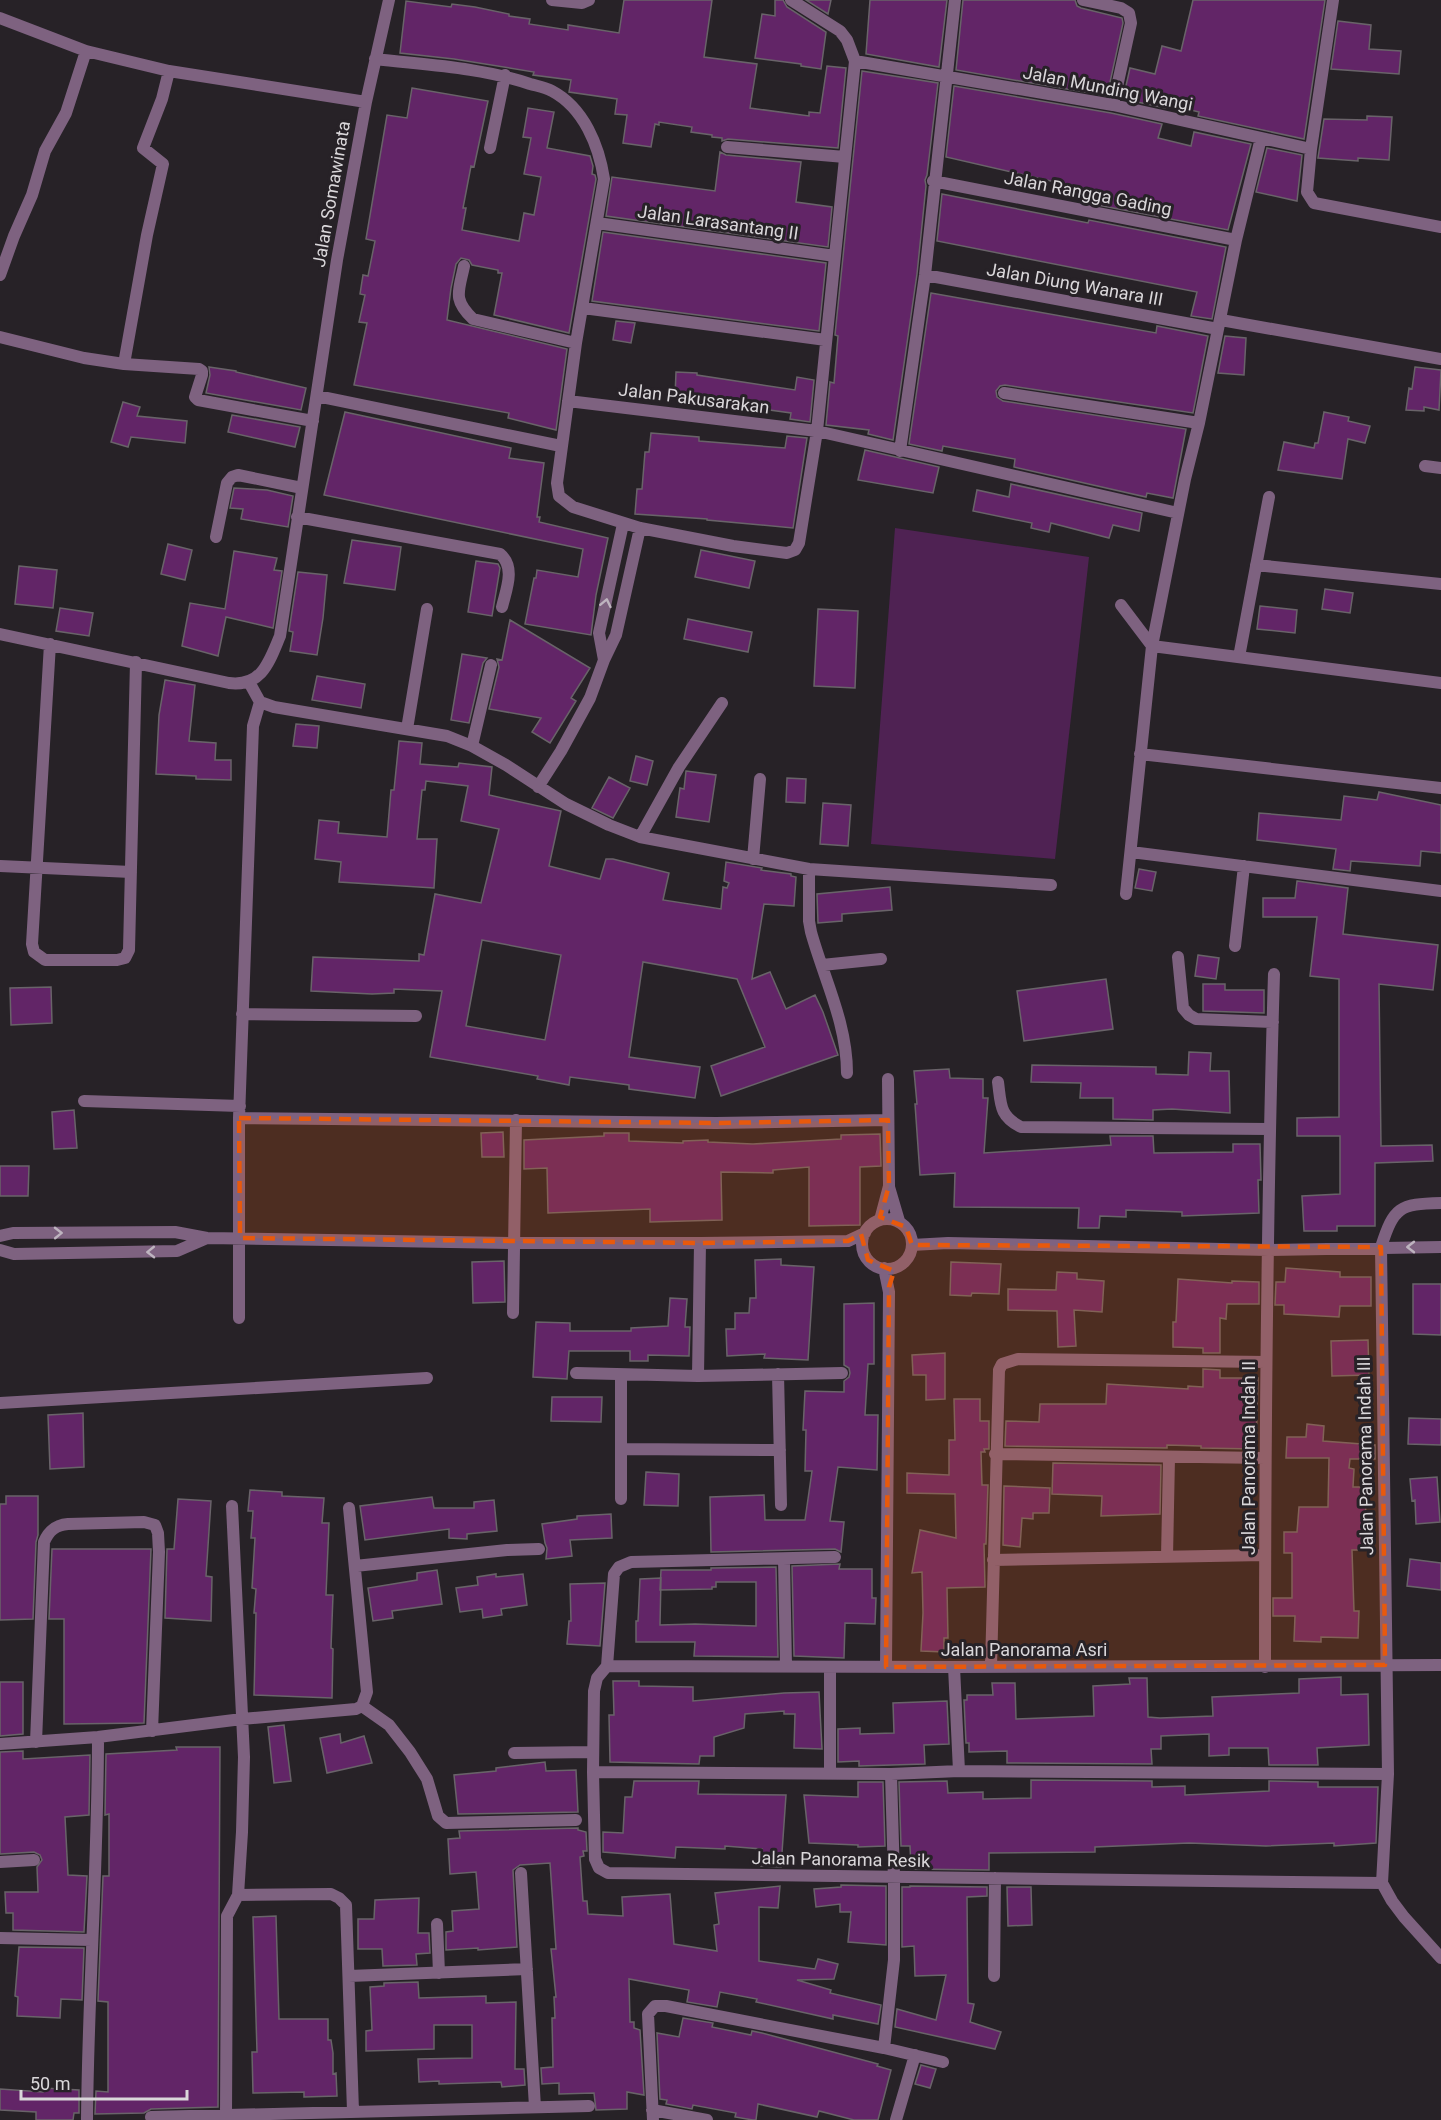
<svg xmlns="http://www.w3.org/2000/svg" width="1441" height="2120" font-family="Roboto,sans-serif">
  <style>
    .green { fill: #4f2253 }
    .building { fill: #622567; stroke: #696369; stroke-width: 1.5; fill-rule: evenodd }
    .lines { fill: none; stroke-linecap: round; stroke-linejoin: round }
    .street { stroke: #7e6280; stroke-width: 12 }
    .oneway { stroke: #beb4bf }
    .marked { fill: #e8590c; fill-opacity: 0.2; stroke: #e8590c; stroke-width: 4.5; stroke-dasharray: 12 8; stroke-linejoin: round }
    .labels { text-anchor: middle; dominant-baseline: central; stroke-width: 6; stroke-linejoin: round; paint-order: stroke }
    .street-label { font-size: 18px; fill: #dad7da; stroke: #272227 }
  </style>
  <rect width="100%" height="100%" fill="#272227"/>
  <path class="green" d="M895,528L1089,557L1055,859L871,844Z"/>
  <path class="building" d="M624,0H712L704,57L757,64L750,108L809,116V112L820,113L827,66L846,68L838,148L728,139L722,141V138L712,137V135L691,132L692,127L659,122V125L655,124L651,147L623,143L627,115L615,114L617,99L569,92L571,80L533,75L534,72L454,59L400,53L406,1L451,7L452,4L475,7L509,14V16L530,19L529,24L568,30V25L619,33Z
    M775,0H783L787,7L826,32L821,69L801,66V64L755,58L762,14L775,16Z
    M806,0H831L828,14Z
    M870,0H947L939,67L866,54Z
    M963,0H1075L1077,6L1081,8L1122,18L1123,23L1107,96L956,70Z
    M1193,0H1325L1304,139L1198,116L1199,112L1167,104L1166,108L1123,99L1130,68L1155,74L1162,46L1181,51Z
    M1338,21L1371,25L1369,49L1401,51L1399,74L1331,69Z
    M862,71L938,83L927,175L925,180L926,186L917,274L893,440L868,434L869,430L826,425L830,382L834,383L838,336L835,335Z
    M954,86L1111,113L1162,124L1158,138L1191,146L1194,132L1251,144L1228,230L1092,204L1095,191L946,157Z
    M412,88L488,101L474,167L471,166L463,208H466L462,230L519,241L524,213L534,215L541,177L524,174L531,138L523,137L528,108L554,112L547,148L590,156L593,166L592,174L595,175L596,179L569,333L494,315L502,273H498V270L472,265L469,260L461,258L456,264L451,288L447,320L567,349L556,430L508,418L509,413L354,385L367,323L359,322L365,295L360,294L363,275L368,276L375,241L366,239L387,115L407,118Z
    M1367,116L1392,117L1389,160L1358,158V161L1318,158L1324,119L1367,120Z
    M1267,148L1302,155L1297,201L1256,192Z
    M720,152L726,155L801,162L796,202L832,207L828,247L606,216L612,177L715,191Z
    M942,194L1088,223L1089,220L1226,247L1212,319L1191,316L1197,292L937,241Z
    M603,232L826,263L819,331L592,301Z
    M931,293L1156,333L1157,326L1208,336L1193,413L1005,385L1000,386L996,391L997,397L1003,401L1186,429L1173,498L1147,493L1146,497L1014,467L1015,459L943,446L942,451L909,444Z
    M616,321L635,323L631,343L613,340Z
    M1225,336L1246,338L1244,375L1218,373Z
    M209,367L236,371V372L306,388L301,410L206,393L210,375Z
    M1415,367L1441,370L1439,410L1424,407V411L1406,410L1409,388L1412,389Z
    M676,372L697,373V375L795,390L797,377L814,380L810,422L790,419L791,413L748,407L749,405L696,397V398L675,397Z
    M123,402L140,407L137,416L187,421L185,443L131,437L128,447L111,442Z
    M345,412L511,448L509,458L544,463L537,517H540L539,522L608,538L596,595L591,635L525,624L534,578H536L537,570L578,577L583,549L324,495Z
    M1324,412L1349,417L1348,421L1370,426L1365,443L1348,439L1342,479L1278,470L1284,442L1314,448L1315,443H1318Z
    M232,415L300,427L295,447L228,432Z
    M651,433L699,437V441L785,448L787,436L807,438L793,528L707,520V519L635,514L637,489H642L645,452H649Z
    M865,450L939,467L933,493L858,480Z
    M1011,484L1142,513L1139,531L1113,525L1109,538L1051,523L1049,532L1031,528L1032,523L973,511L977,490L1009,497Z
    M234,488L267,490L293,496L288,527L241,519L243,509L230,508Z
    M352,540L401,547L395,590L344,583Z
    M168,544L192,550L185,580L161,574Z
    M701,550L755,561L749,588L695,577Z
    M234,551L277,558L274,570L282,571L273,628L226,617L218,656L182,646L190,603L225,609Z
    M476,561L498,564L500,568L492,616L468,612Z
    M19,566L57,570L53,608L15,604Z
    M298,572L327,575L323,618L317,655L290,651L293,632L289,631Z
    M1325,589L1353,593L1350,613L1322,609Z
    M1260,606L1297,610L1295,633L1257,629Z
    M60,608L93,613L89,636L56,631Z
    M818,609L858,611L855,688L814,686Z
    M688,619L752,632L748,652L684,639Z
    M510,620L590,668L571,698L576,701L550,743L532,732L541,718L489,709L499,667L497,659L502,660Z
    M462,654L487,658L483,663L469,723L451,720Z
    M317,676L365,684L361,708L312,700Z
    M165,680L195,685L189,741L216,743L215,760H231V780L196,779V776L156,774L159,715Z
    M296,724L319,726L317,748L293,746Z
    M399,741L422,743L420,764L458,767L459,763L492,767L489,795L561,811L549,866L600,879L606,859H613L669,873L663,900L721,909L723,887L727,888L729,883L724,881L726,862L762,868L761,870L791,874V876L796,877L794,906L764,904L752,979L770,972L786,1009L815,995L823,1012L838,1055L721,1096L711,1066L765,1047L737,979L643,962L629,1057L700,1067L695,1098L629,1089V1085L570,1077L569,1085L537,1079L538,1076L430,1057L442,991L394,989V993L372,994L311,991L313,957L419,961V954L424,955L435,894L481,903L499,829L461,821L468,786L426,781L425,790H422L417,839H437L434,888L339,882L341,862L315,859L319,820L339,822L338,833L387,837L391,790H394ZM482,940L561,955L545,1040L466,1026Z
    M636,756L653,761L647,785L630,781Z
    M686,771L716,775L709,822L676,817L680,788L684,789Z
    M609,777L630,788L613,818L592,808Z
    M787,778L806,779L805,803L786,802Z
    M1379,792L1441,805V853L1421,851L1420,866L1351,861L1350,871L1333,869L1336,849L1257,840L1259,813L1341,820L1344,796L1377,800Z
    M823,803L851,805L848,846L820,844Z
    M1139,869L1156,872L1152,891L1135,888Z
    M1297,881L1348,888L1343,934L1438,945L1433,990L1379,984L1381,1146L1432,1145L1433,1161L1375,1163V1226H1337V1231H1304L1302,1196L1340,1194V1136H1297V1118L1339,1117V979L1310,976L1317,917H1263V898H1295Z
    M890,887L892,910L842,914V921L818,923L817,894Z
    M1198,955L1219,958L1216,979L1195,976Z
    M1106,979L1113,1029L1024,1041L1017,991Z
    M1203,984H1225V990H1264V1013L1203,1011Z
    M51,987L52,1023L11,1025L10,988Z
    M1189,1052L1211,1053L1210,1071H1229L1230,1113L1172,1109L1153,1110V1120L1113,1119V1098H1080L1081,1083L1031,1082L1032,1065L1156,1067V1074L1188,1075Z
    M949,1069L950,1078L983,1079V1098H988L984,1153L1111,1145L1110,1136H1153L1154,1153L1233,1152V1144H1260L1261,1180H1258L1259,1213L1182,1216V1212L1126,1210V1217L1100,1216L1099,1228H1078L1079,1208L954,1207L955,1173L920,1175L915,1104H917L914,1071Z
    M74,1110L77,1148L54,1149L52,1112Z
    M503,1132L504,1157H482L481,1133Z
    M604,1133H629V1141L683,1143V1141L708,1140V1142L753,1144L841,1139V1135L880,1134L881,1166L860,1167V1225L809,1226V1167L773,1170V1173L721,1172L722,1220L650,1222V1209L548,1213L547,1168L524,1169V1140L604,1136Z
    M0,1166H29L28,1196H0Z
    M781,1259V1265L814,1267L808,1360L764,1358L765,1354L727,1356L726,1329H735V1313H749L750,1298H756L755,1260Z
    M504,1261L505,1302L473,1303L472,1262Z
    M951,1262L1001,1264L999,1294L972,1293L971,1296L950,1295Z
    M1286,1268L1340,1272V1277H1371V1306H1340L1339,1317L1284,1314V1305H1275L1276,1282H1285Z
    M1057,1272L1077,1273V1279L1104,1281L1102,1312L1074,1310L1076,1346L1058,1347L1057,1311L1008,1310V1289L1056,1290Z
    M1178,1279L1232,1283V1281L1259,1282V1304H1227L1226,1319L1220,1318V1353H1203V1348L1173,1347V1322H1176Z
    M1413,1284H1441V1335L1413,1334Z
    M670,1298L687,1299L685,1327H690L689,1356L648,1355V1361H630V1351H569L567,1379L533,1377L536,1322L570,1323V1331H631V1328L668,1326Z
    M874,1303V1364H868L865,1415H878L877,1470L838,1467L830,1521L844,1522L841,1552L835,1549L711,1552L710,1497L764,1495L765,1520H805L812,1471H805L806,1430H803L805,1391L844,1392V1381L849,1377L850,1373L849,1368L844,1365V1304Z
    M1368,1340L1369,1375L1332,1376L1331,1341Z
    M945,1353V1399L926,1400V1375H913L912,1355Z
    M1203,1369L1220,1370V1378H1258L1256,1449L1201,1448V1446L1167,1445V1448L1005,1446L1006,1421L1039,1422L1040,1404H1106L1107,1384L1188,1389V1386L1203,1387Z
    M552,1397H602L601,1422L551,1421Z
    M954,1399H980V1421H989V1449H984L985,1452H981L982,1485H988L986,1544H984L985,1587L947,1588L948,1638H944V1652L921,1651L923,1613L922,1572L912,1573L920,1530L956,1538L955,1494L907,1493V1473L949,1475V1440H955Z
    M83,1413L84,1467L50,1469L48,1415Z
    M1409,1418L1441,1419V1445L1408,1444Z
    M1307,1424L1324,1426L1323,1441L1375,1445V1459H1350L1349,1468L1354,1469L1353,1487H1365L1367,1550H1352L1354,1611H1359L1358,1638L1321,1637V1642L1294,1641L1295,1616H1273V1598H1292V1553H1284V1532H1297L1299,1507H1328L1329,1458H1286L1287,1437H1306Z
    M1053,1463L1161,1465L1160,1514L1101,1516L1102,1496L1052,1494Z
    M646,1472L679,1474L678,1506L644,1505Z
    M1437,1477L1440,1522L1416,1524L1415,1500L1412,1501L1410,1479Z
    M1004,1486L1050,1488L1049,1513H1033V1519L1022,1518L1020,1547L1003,1545Z
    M250,1490L282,1492V1496L324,1498L322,1523H329L326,1595H333L331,1648L333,1649L332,1698L254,1695L256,1613H254L256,1589L252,1588L255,1538H251L253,1511H248Z
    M6,1496H38V1535L36,1542L33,1619L0,1620V1504H6Z
    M432,1497L434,1508H474V1502L494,1500L497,1531L467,1534V1539L449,1538V1529L365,1540L360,1506Z
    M178,1499L211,1501L206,1576L212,1577L211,1621L165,1618L167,1549H174Z
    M611,1514L612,1538L570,1540L572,1556L546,1559L547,1548L545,1543L542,1524L577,1519V1516Z
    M52,1549H151L144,1723L64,1724V1619H49Z
    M1410,1559L1441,1563V1590L1407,1586Z
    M840,1564L839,1569H872V1598H876L875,1624L845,1623L844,1658L794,1656L792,1566Z
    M776,1567L778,1657L694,1656L695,1642H636V1621H638L640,1579L661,1578L660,1625L695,1624L756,1626V1582H716V1587H712V1589L660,1590L661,1570H711V1568Z
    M437,1570L442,1604L392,1611L393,1618L373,1621L368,1588L417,1580V1573Z
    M496,1574V1577L523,1574L527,1605L501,1609L502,1615L483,1618L482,1609L460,1612L456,1588L478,1585L477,1577Z
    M605,1583L600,1646L567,1644L569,1621H571L570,1584Z
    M1341,1677V1695L1368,1694L1369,1745L1317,1748L1318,1765H1269L1268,1748H1229V1755L1209,1756V1734L1161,1736V1749H1151L1152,1764L1007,1763V1751L969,1752V1743H966L964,1700H967V1695H993L992,1683H1015L1016,1719L1094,1716L1093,1686L1130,1684L1129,1678H1147L1148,1717L1160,1718L1213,1716L1212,1697L1299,1693V1679Z
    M613,1681H639V1686L693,1687V1701L784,1693L819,1692L822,1749L794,1748L795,1714H784V1711L745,1714L744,1728L714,1737V1756H700L699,1764L610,1762L609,1715H614Z
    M0,1682H23V1734L0,1736Z
    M947,1701L949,1744L924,1745L925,1764L859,1766V1761L838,1762V1729L860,1728V1734L894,1733L893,1703Z
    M284,1725L291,1781L274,1783L268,1727Z
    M340,1734L341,1743L364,1736L372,1763L327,1773L320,1738Z
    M176,1747H220L218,2107L151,2109L144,2113L95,2114L96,2091L108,2092V2002L98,2001L103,1876H109V1814L105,1815L106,1754L177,1750Z
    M23,1751V1759L90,1755L89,1815L65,1817L68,1875L87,1876L84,1932L13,1930V1913H6L5,1892H38L37,1867L42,1860L40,1855L34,1852L0,1854V1752Z
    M545,1762L546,1771L576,1770L578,1812L458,1814L454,1775L496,1771V1768Z
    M1031,1780L1152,1781V1787L1185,1786V1795L1269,1791V1781L1318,1782V1787H1378L1376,1843L1334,1846V1843L1266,1846L1189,1843L1095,1847V1852L989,1853V1870L911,1869L910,1846H901L899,1782L947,1781L948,1793L983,1792V1799L1031,1798Z
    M634,1781H699L698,1794L786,1795L781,1867L761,1866L762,1849L725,1846V1849L676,1847L675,1858L603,1852V1832L623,1833L625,1797H632Z
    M858,1782H883L885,1846L858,1847V1845L809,1843L804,1795L858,1797Z
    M578,1828V1830L586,1832L587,1851H583L584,1856L580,1857L583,1901H587L588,1914L623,1916L622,1897L670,1894L674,1944L717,1951L714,1925L719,1924L715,1893L780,1886L778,1908L759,1907V1961L815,1969L818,1959L838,1964L834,1979L797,1980L831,1990L830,1993L881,2005L878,2024L833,2015V2019L756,2002L757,1999L720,1992L717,2007L687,2002L689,1990L629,1979L630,2022H634V2028L640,2030L644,2095L627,2092V2109L596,2110L594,2093L559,2094V2083L542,2084L541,2068L553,2067L552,2018H555L554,1997H556L551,1949H556L550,1863L520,1865L513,1870L517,1947L478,1950V1948L446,1950V1932L453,1931L452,1911L479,1909L476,1872L450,1874L448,1839L460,1838L459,1831Z
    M841,1885L886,1886V1945L848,1942L851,1912H840V1904L816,1907L814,1889L841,1887Z
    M910,1886L987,1887V1896L967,1897L968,2003L974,2004L970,2022L1001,2032L995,2049L895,2027L897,2009L936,2020L946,1975L915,1976L914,1946L902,1947V1887H910Z
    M1007,1887H1031L1032,1925L1008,1926Z
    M419,1898L418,1933H429L430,1953L416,1954L417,1965L383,1966L382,1949H358V1919H374L375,1900Z
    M276,1916L279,2019H328V2040H331L333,2053V2074L336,2073L337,2096L304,2097V2092L253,2093L252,2052H257L253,1917Z
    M19,1947L84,1948L82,2000L61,1999L60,2018L17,2016L18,1997L15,1996Z
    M418,1982L419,1998L486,1996V2003L516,2002L515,2069H524L525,2085L502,2087L501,2082L439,2084V2081L419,2082L418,2059L472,2058V2025H434V2049L366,2051V2031L372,2030L370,1987L384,1986V1983Z
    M683,2018L713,2023L712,2027L751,2035L752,2031L762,2033L878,2064L877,2066L891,2070L878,2120H854L819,2111L817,2117L758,2104L756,2120H753L735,2117L736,2113L693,2105L692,2109L666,2104L667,2100L660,2099L657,2033L679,2037Z
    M921,2065L936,2069L930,2088L915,2084Z
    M43,2088L79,2090V2113H74L73,2120H36V2112L0,2110V2089L43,2092Z"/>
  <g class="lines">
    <path class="street" d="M552,0L582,3L589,0
      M1083,0L1121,8L1129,13L1131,23L1113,105
      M1333,0L1311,149L1307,192L1314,203L1441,227
      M0,18L86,51L169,71L366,102
      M375,59C426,65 480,67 530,84C537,86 545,87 552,91C584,108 599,146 604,179L576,343L557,483L559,496L573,507L640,528L733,546L787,553L795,550L799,543L817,431L855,61L847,40L840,31L791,0
      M855,61L1113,105L1311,149
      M727,147L845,157
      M490,148L505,75
      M933,181L1236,240
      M597,223L835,256
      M464,266C459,291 452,299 473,319L576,343
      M0,275L14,236L32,195L45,151L66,113L86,51
      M925,275L1218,329
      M583,308L826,340
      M1221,320L1441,359
      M0,337L84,358L124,364L199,369L202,371V375L195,397L198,400L313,421
      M124,364L147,235L163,164L143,148L162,99L169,71
      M1004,393L1199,423
      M317,396L561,446
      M568,401L817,431L1178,513
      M900,451L925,275L955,0
      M1425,466L1441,468
      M297,517L500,554C516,567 506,590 502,607
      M216,537L227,483L232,477L238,475L302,488
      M1256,565L1441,584
      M1121,605L1152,646L1441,683
      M0,634L229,683C262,687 269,662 280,636L337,260L366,102L389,0
      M50,644L32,944L34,952L45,960H117L125,958L129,950L136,662
      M1239,657L1269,497
      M604,660L599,633L623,524
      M249,682L260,702L274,707L447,736L472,746L506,765L566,804L609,825L640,837L809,869L1051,885
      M407,729L427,609
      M472,746L491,665
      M1140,754L1441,788
      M538,787L561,751L590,698L604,660L616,635L640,528
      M640,837L679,767L722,703
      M1131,852L1441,891
      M753,859L760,779
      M0,866L131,872
      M809,869V921L811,932C824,979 847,1023 847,1073
      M1126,894L1152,646L1185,479L1199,423L1236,240L1261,138
      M1235,946L1244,866
      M1178,957L1183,1008L1189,1015L1196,1019L1273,1022
      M822,965L881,959
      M242,1014L416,1016
      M998,1082C1001,1104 999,1116 1021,1127L1269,1129
      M84,1101L240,1106
      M239,1118L716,1123L888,1120
      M889,1187L899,1221
      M1441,1203C1399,1204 1394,1207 1381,1247L1388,1774L1382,1883L1392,1901L1404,1917L1441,1958
      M862 1244a25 25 0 1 1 50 0a25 25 0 1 1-50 0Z
      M880,1220L889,1186L888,1079
      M0,1236L13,1233L175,1232L207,1238L513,1243H700L848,1241L865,1233
      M912,1245L948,1243L1268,1250L1441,1247
      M0,1250L14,1254L177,1251L207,1238
      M884,1268L889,1292L886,1667
      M513,1313L516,1120
      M239,1318V1118L253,726L260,702
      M576,1373L698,1376L842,1373
      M778,1374L781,1505
      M621,1375V1499
      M698,1376L700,1243
      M0,1403L427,1378
      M622,1449L780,1450
      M995,1454L1265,1458
      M835,1557L631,1562L619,1567L614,1574L607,1666L597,1678L594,1691L593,1772L595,1859L599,1868L608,1873C866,1878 1124,1879 1382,1883
      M1167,1557L1169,1458
      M784,1559L786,1666
      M993,1560L1265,1555
      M355,1566L507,1550L539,1549
      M607,1666L954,1667L1441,1665
      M954,1667L959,1771
      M991,1667L999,1370L1002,1364L1018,1359L1266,1362
      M1265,1667C1265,1436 1267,1205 1274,974
      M362,1706L389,1725L410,1752L427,1779L438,1816L446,1823L576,1820
      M36,1742L44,1542C49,1530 56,1525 68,1524L144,1522L155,1525L158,1533L159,1552L152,1731
      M0,1744L98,1737L242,1719L356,1709L362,1706L367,1692L349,1508
      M514,1753L593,1752
      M593,1772L891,1774L959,1771L1388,1774
      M830,1773V1667
      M0,1862L34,1860
      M521,1873L535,2107
      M238,1895L331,1894L339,1898L346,1905L353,2111
      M437,1924L439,1973
      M0,1938L92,1940
      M349,1976L527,1969
      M994,1976L995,1878
      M884,2048L894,1960V1879L891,1774
      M652,2110L707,2120
      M226,2115L227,1916L238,1895L242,1832L244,1757L232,1506
      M151,2117L589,2106
      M87,2120C88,1992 98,1865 98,1737
      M653,2120L648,2014L655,2006H666L884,2048L943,2062
      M896,2120L915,2055"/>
  </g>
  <defs><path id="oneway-chevron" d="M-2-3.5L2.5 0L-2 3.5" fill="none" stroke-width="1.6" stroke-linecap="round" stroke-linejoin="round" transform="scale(1.5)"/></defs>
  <g class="oneway">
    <use href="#oneway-chevron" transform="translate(606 603) rotate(-78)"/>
    <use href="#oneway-chevron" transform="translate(58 1233) rotate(-1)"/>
    <use href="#oneway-chevron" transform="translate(1411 1247) rotate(180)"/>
    <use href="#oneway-chevron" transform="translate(151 1252) rotate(179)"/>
  </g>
  <path class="marked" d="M239,1118L716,1123L888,1120L889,1186L880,1217L906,1227L912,1245L1381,1247L1385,1665L886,1667L889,1287L894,1271L868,1260L861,1234L848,1241L700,1243L240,1238Z"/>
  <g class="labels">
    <g class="street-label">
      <text transform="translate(1108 88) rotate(11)">Jalan Munding Wangi</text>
      <text transform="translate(1088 193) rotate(11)">Jalan Rangga Gading</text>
      <text transform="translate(331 194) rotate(-80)">Jalan Somawinata</text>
      <text transform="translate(718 222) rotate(8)">Jalan Larasantang II</text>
      <text transform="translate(1075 284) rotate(10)">Jalan Diung Wanara III</text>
      <text transform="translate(694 398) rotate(7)">Jalan Pakusarakan</text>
      <text transform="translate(1365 1456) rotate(-91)">Jalan Panorama Indah III</text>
      <text transform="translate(1248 1458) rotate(-90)">Jalan Panorama Indah II</text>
      <text x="1024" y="1649">Jalan Panorama Asri</text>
      <text transform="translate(841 1859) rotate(1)">Jalan Panorama Resik</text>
    </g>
  </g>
  <path d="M21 2090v9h166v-9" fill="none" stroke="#dad7da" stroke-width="3"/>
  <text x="30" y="2090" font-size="18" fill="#dad7da" stroke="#272227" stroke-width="4.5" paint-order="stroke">50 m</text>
</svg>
